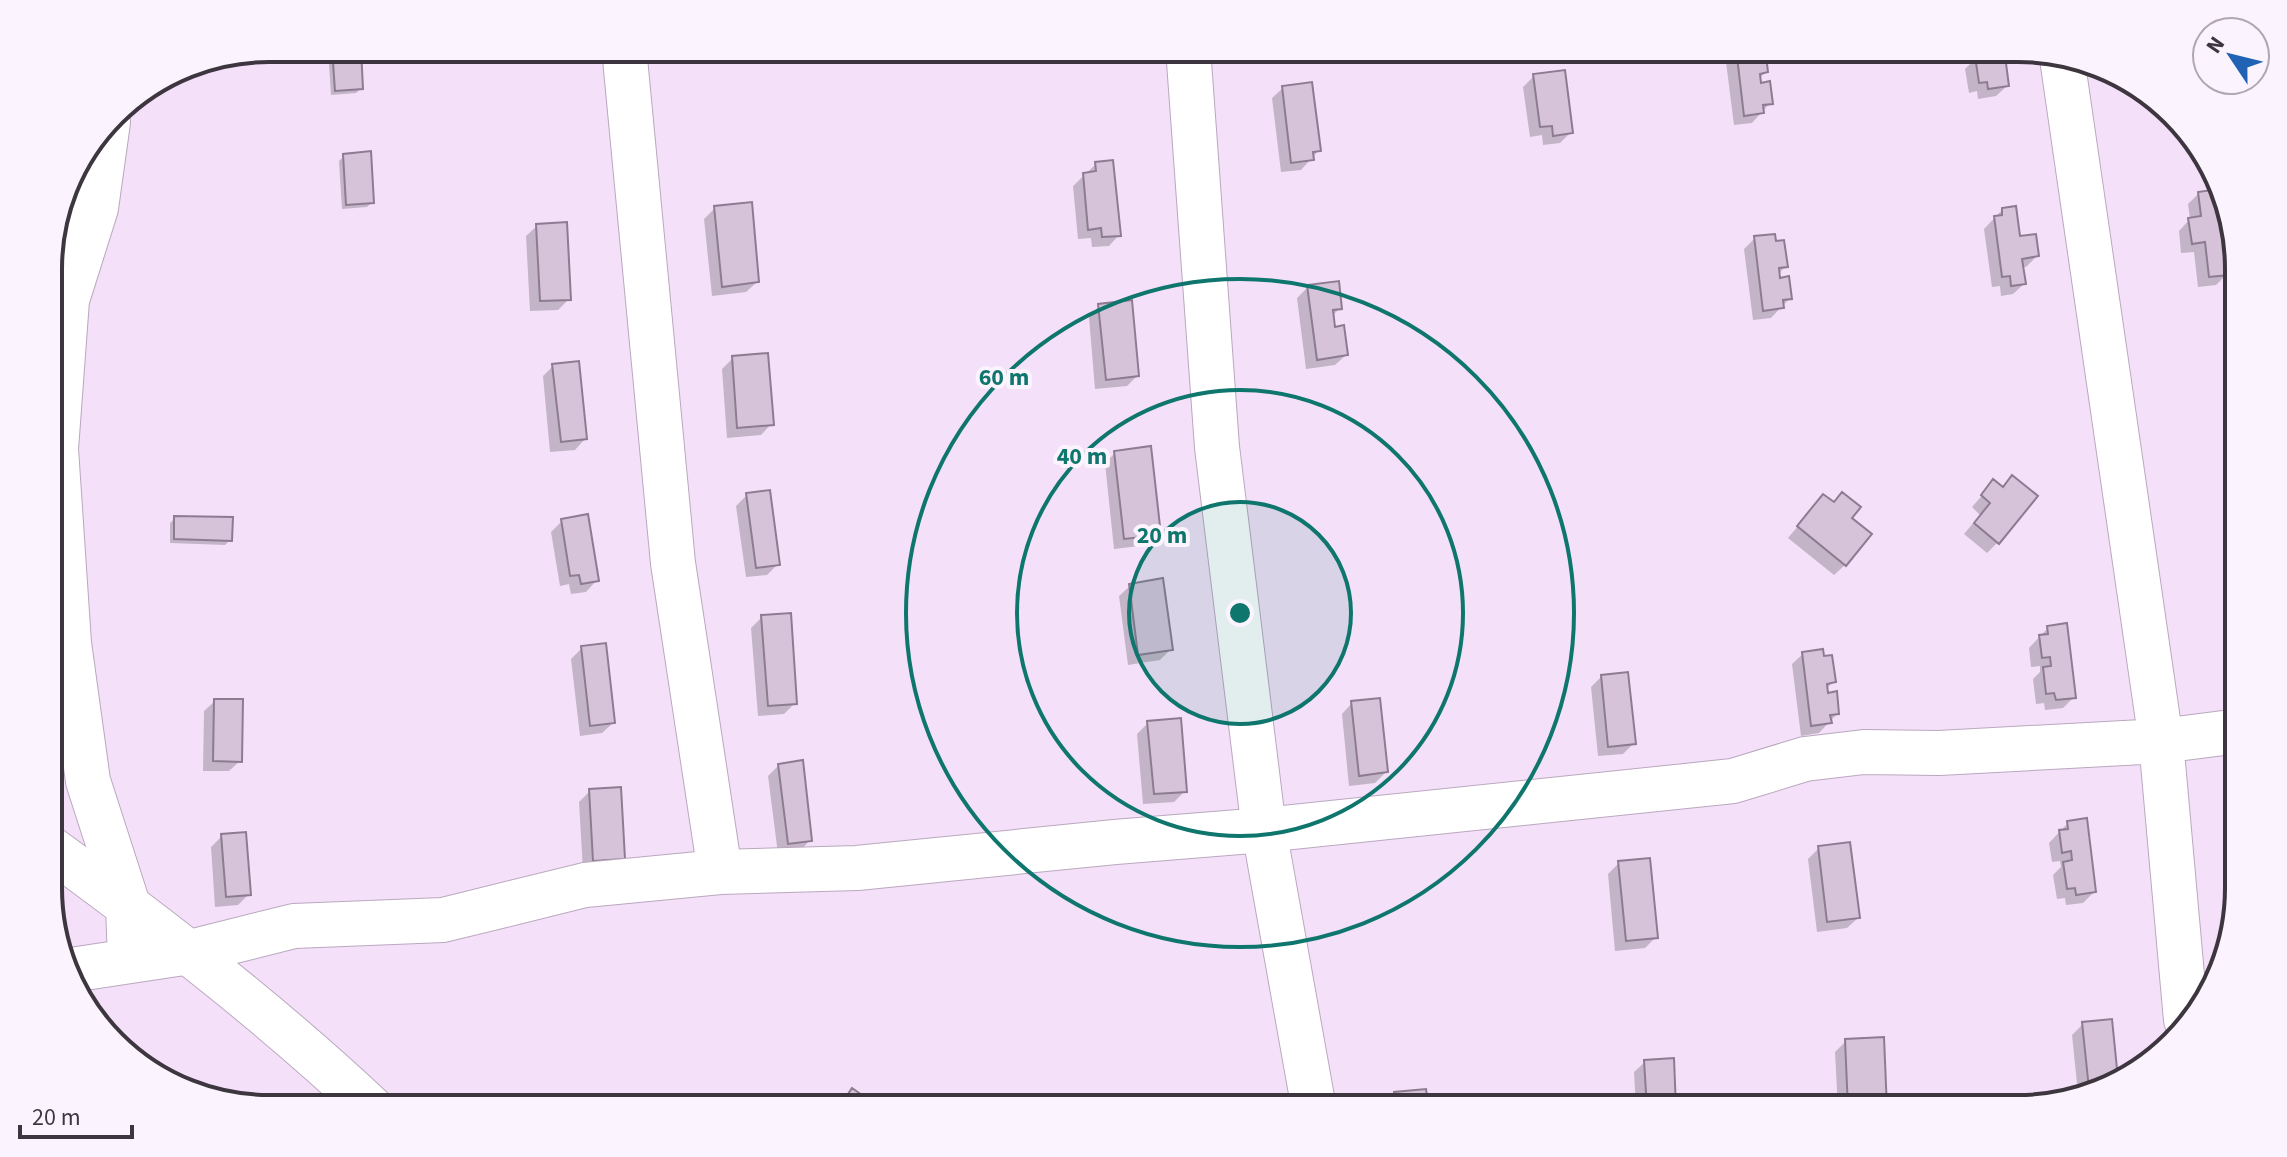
<svg xmlns="http://www.w3.org/2000/svg" width="2287" height="1157" font-family="'Source Sans 3',sans-serif">
  <style>
    .shadow { fill: #0003 }
    .building { fill: #d6c3da; stroke: #8d7c91; stroke-width: 2 }
    .lines { fill: none; stroke-linecap: round; stroke-linejoin: round }
    .minor-casing { stroke: #baa8bf; stroke-width: 46 }
    .minor { stroke: #fff; stroke-width: 44 }
    .ring { fill: none; stroke: #0f766e; stroke-width: 4 }
    .rim { fill: none; stroke: #3d363f; stroke-width: 4 }
    .centre { fill: #0f766e; stroke: #fbf3fd; stroke-width: 4 }
    .ring-label { font-size: 24px; text-anchor: middle; font-weight: bold; fill: #0f766e; stroke: #fbf3fd; stroke-width: 8; stroke-linejoin: round; paint-order: stroke }
  </style>
  <rect width="100%" height="100%" fill="#f4e1f9"/>
  <path class="shadow" d="M328,48H359L361,88L356,93L331,95Z
    M1731,48H1763L1766,72L1758,79L1770,103L1752,123L1734,125L1725,54Z
    M1963,48H2002L2007,86L1996,96L1978,99L1977,91L1969,93L1965,69L1973,61L1972,55L1964,57Z
    M1534,76L1571,132L1560,143L1543,145L1542,135L1530,137L1523,87Z
    M1283,88L1319,150L1301,170L1281,172L1272,98Z
    M344,156L372,202L367,207L342,209L339,161Z
    M1096,164L1119,235L1109,246L1092,247L1091,238L1078,239L1073,186Z
    M2199,193L2221,198L2229,221L2222,229L2233,253L2225,261L2227,274L2216,285L2198,287L2194,252L2181,253L2179,231L2190,219L2188,204Z
    M715,208L757,282L746,292L712,296L704,219Z
    M2002,210L2018,239L2037,256L2026,267H2022L2024,284L2013,294L2001,296L2000,286L1992,287L1984,229Z
    M537,226L569,299L558,310L530,311L526,236Z
    M1755,238L1785,267L1778,274L1790,298L1771,318L1753,320L1744,249Z
    M1308,287L1340,308L1332,316L1333,329L1346,355L1335,365L1306,369L1297,298Z
    M1099,306L1137,376L1127,386L1095,389L1089,317Z
    M733,358L771,424L761,435L727,438L722,369Z
    M553,366L585,439L575,450L550,452L543,376Z
    M1115,453L1159,534L1148,545L1114,549L1105,463Z
    M1994,482L1998,542L1987,553L1964,534L1980,515L1972,507Z
    M747,495L778,564L767,575L746,577L736,506Z
    M1813,508L1849,518L1845,565L1834,575L1788,538Z
    M175,518L230,540L225,545L170,543V523Z
    M562,521L596,581L586,592L571,594L569,584L560,586L551,532Z
    M1130,586L1171,649L1160,660L1128,665L1119,596Z
    M762,617L795,703L784,714L758,716L751,628Z
    M2238,617V647L2235,621Z
    M2048,628L2074,697L2063,708L2045,710L2044,703L2036,704L2033,679L2040,672V666L2031,667L2029,648Z
    M582,648L613,723L602,733L580,736L571,659Z
    M1803,654L1834,681L1826,689L1837,714L1819,733L1801,736L1792,664Z
    M1602,676L1634,743L1623,754L1598,756L1591,687Z
    M215,701L240,761L229,771H203L204,711Z
    M1352,703L1386,772L1375,783L1349,786L1342,714Z
    M1148,723L1185,791L1174,802L1143,804L1137,734Z
    M779,765L810,840L800,851L778,854L768,776Z
    M590,791L623,858L612,869L583,871L579,802Z
    M2068,823L2094,892L2083,903L2066,905L2065,898L2057,899L2053,875L2061,867L2060,861L2052,862L2049,843Z
    M222,836L249,894L238,905L215,907L211,847Z
    M1819,848L1858,918L1847,928L1817,932L1808,859Z
    M1619,863L1656,937L1645,948L1615,951L1608,874Z
    M2110,1021L2116,1080L2078,1093L2072,1035L2083,1024Z
    M1846,1041L1885,1109H1838L1835,1052Z
    M1645,1062L1674,1109H1636L1634,1072Z
    M1395,1094L1427,1109H1385L1384,1105Z"/>
  <path class="building" d="M332,48H361L363,89L335,91Z
    M1736,48H1765L1768,72L1760,74L1761,83L1770,81L1773,104L1763,105L1764,113L1744,116Z
    M1983,48H2004L2009,86L1988,89L1987,82L1979,83L1975,56L1984,55Z
    M1565,70L1573,133L1553,136L1552,126L1540,127L1533,74Z
    M1312,82L1321,151L1313,152L1314,160L1291,163L1282,86Z
    M371,151L374,203L346,205L343,154Z
    M1113,160L1121,236L1102,237L1101,228L1088,230L1083,173L1096,171L1095,162Z
    M2218,189L2230,222L2223,223L2224,233L2232,232L2235,254L2226,255L2229,275L2209,277L2205,242L2192,244L2188,218L2201,216L2198,192Z
    M752,202L759,282L722,287L714,206Z
    M2016,206L2020,236L2036,234L2039,256L2022,259L2026,284L2011,286L2010,276L2002,277L1994,216L2002,215V208Z
    M567,222L571,300L540,301L536,224Z
    M1775,234L1776,241L1784,240L1788,267L1779,268L1780,278L1789,276L1792,299L1783,300L1784,308L1763,311L1754,236Z
    M1339,281L1342,309L1333,310L1335,327L1344,325L1348,355L1317,360L1307,285Z
    M1132,300L1139,376L1106,380L1098,304Z
    M768,353L774,425L737,428L732,356Z
    M579,361L587,439L561,442L552,364Z
    M1151,446L1161,535L1124,539L1114,451Z
    M2012,475L2038,496L1999,544L1974,523L1990,503L1981,495L1993,479L2003,487Z
    M770,490L780,565L756,568L746,493Z
    M1842,492L1861,507L1852,518L1872,534L1846,566L1797,526L1823,494L1834,502Z
    M588,514L599,581L581,584L579,575L570,576L561,519Z
    M174,516L233,517L232,541L174,539Z
    M1163,578L1173,650L1138,655L1129,584Z
    M791,613L797,704L768,706L761,615Z
    M2067,623L2076,698L2056,700L2054,693L2046,694L2043,667L2051,666L2050,657L2042,658L2039,635L2048,634L2047,626Z
    M606,643L615,723L590,726L581,646Z
    M1823,649L1824,656L1832,655L1836,682L1827,684L1828,693L1837,691L1839,714L1830,715L1832,723L1811,726L1802,652Z
    M1628,672L1636,744L1608,747L1601,675Z
    M1380,698L1388,772L1359,776L1351,701Z
    M214,699H243L242,762L213,761Z
    M1181,718L1187,792L1154,794L1147,721Z
    M803,760L812,841L788,844L778,764Z
    M621,787L625,859L593,861L589,789Z
    M2087,818L2096,892L2076,895L2075,888L2067,889L2063,862L2072,860L2071,851L2062,853L2059,830L2068,829L2067,821Z
    M246,832L251,895L226,897L221,834Z
    M1850,842L1860,918L1827,922L1818,846Z
    M1650,858L1658,938L1626,941L1618,861Z
    M2112,1019L2118,1079L2089,1089L2082,1022Z
    M1884,1037L1887,1109H1848L1845,1039Z
    M1674,1058L1676,1109H1647L1644,1060Z
    M852,1088L882,1109H838Z
    M1426,1089L1429,1109H1396L1394,1092Z"/>
  <g class="lines">
    <g class="minor-casing">
      <path id="minor" d="M624,48L673,563L720,872
        M1188,48L1217,447L1264,830L1314,1109
        M2062,58L2161,741L2186,1020
        M108,122L96,208L67,300L56,449L69,643L88,781L128,905L130,961
        M50,848C162,930 271,1014 372,1109
        M71,970L190,952L294,926L443,920L585,885L720,872L857,868L1115,842L1264,830L1733,781L1805,759L1864,752L1939,753L2161,741L2239,731"/>
    </g>
    <use href="#minor" class="minor"/>
  </g>
  <circle cx="1240" cy="613" r="111" fill="#0f766e" fill-opacity=".12"/>
  <g class="ring">
    <circle cx="1240" cy="613" r="111"/>
    <circle cx="1240" cy="613" r="223"/>
    <circle cx="1240" cy="613" r="334"/>
  </g>
  <path d="M0 0H2287V1157H0ZM269 62H2018A207 207 0 0 1 2225 269V888A207 207 0 0 1 2018 1095H269A207 207 0 0 1 62 888V269A207 207 0 0 1 269 62Z" fill="#fbf3fd" fill-rule="evenodd"/>
  <path class="rim" d="M269 62H2018A207 207 0 0 1 2225 269V888A207 207 0 0 1 2018 1095H269A207 207 0 0 1 62 888V269A207 207 0 0 1 269 62Z"/>
  <circle cx="1240" cy="613" r="12" class="centre"/>
  <g class="ring-label">
    <text x="1004" y="385">60 m</text>
    <text x="1082" y="464">40 m</text>
    <text x="1162" y="543">20 m</text>
  </g>
  <g transform="translate(2231 56) rotate(305)"><circle r="38" fill="#fbf3fd" stroke="#afa7b1" stroke-width="2"/>
  <path d="M0-6L14 30L0 20L-14 30Z" fill="#2062b3"/>
  <text y="-12" font-size="22" font-weight="bold" text-anchor="middle" fill="#3d363f">N</text>
  </g>
  <path d="M20 1125v12h112v-12" fill="none" stroke="#3d363f" stroke-width="4"/>
  <text x="32" y="1125" font-size="24" fill="#3d363f" stroke="#fbf3fd" stroke-width="6" paint-order="stroke">20 m</text>
</svg>
